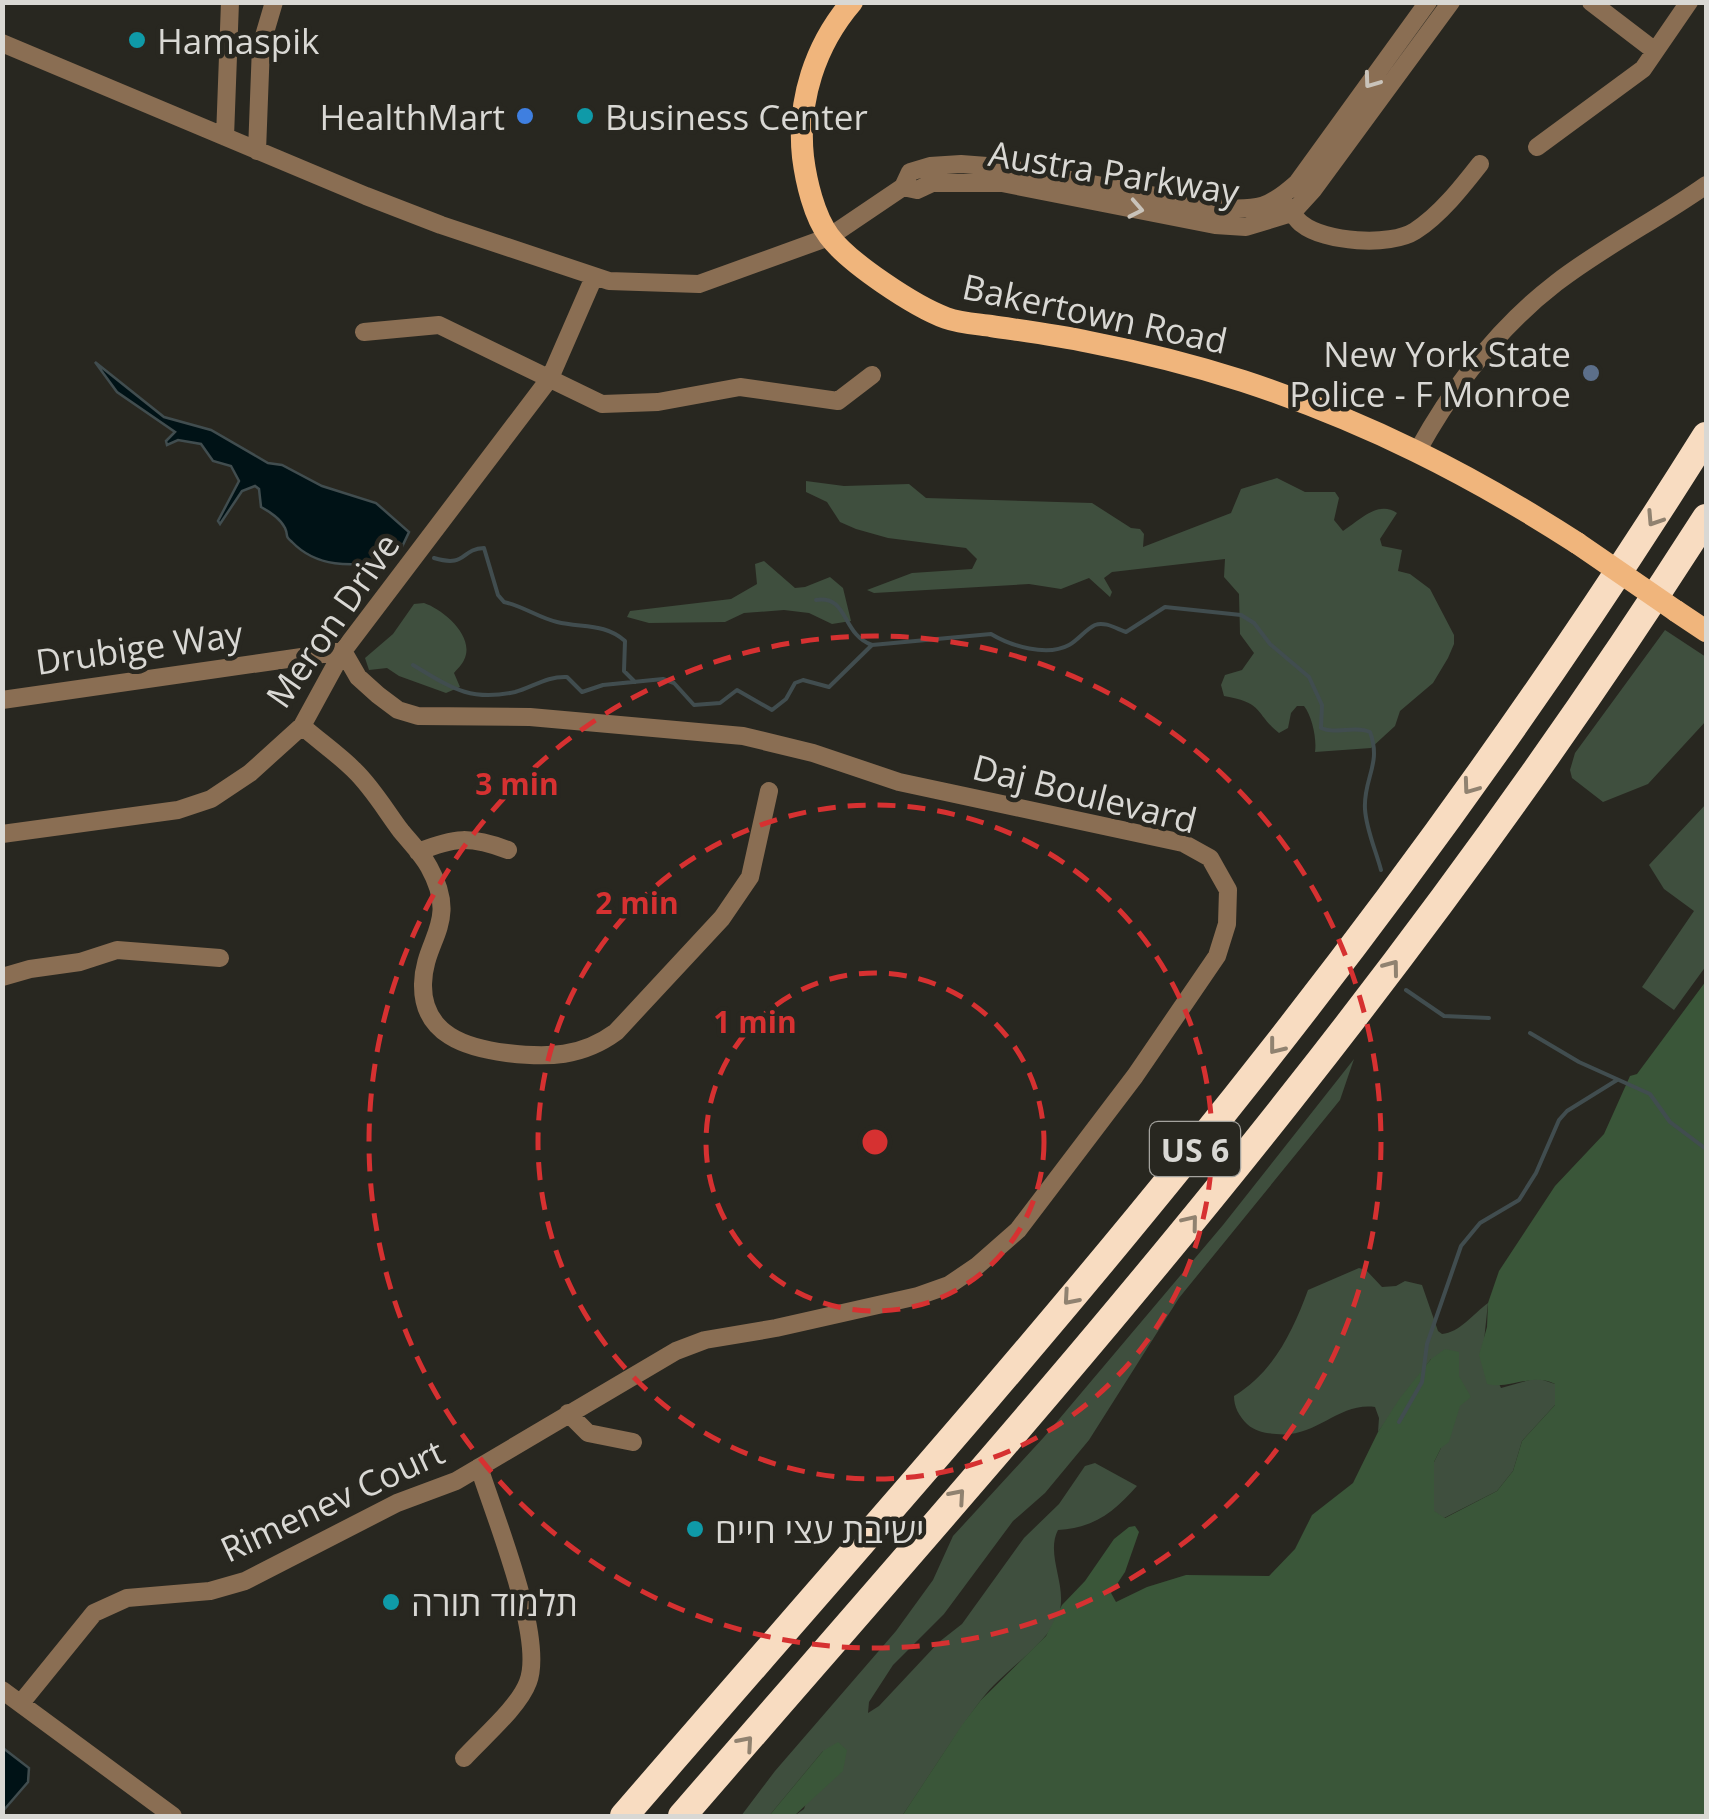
<svg xmlns="http://www.w3.org/2000/svg" width="1709" height="1819" font-family="'Open Sans','Noto Sans Hebrew',sans-serif">
  <style>
    .green { fill: #3f4f3e }
    .forest { fill: #3a5639 }
    .water { fill: #001216; stroke: #414d4f; stroke-width: 2.5 }
    .lines { fill: none; stroke-linecap: round; stroke-linejoin: round }
    .stream { stroke: #414d4f; stroke-width: 4 }
    .minor { stroke: #8a6e53; stroke-width: 18 }
    .major { stroke: #f0b57c; stroke-width: 22 }
    .highway { stroke: #f8dcc1; stroke-width: 28 }
    .major-bridge { stroke: #f0b57c; stroke-width: 22 }
    .oneway { stroke: #c9c3ba }
    .oneway2 { stroke: #908270 }
    .ring { fill: none; stroke: #d63131; stroke-width: 5; stroke-dasharray: 18 12 }
    .culture-dot { fill: #0f9aa8; stroke: #282720; stroke-width: 4 }
    .shop-dot { fill: #3f7fe0; stroke: #282720; stroke-width: 4 }
    .service-dot { fill: #5c6f8a; stroke: #282720; stroke-width: 4 }
    .labels { text-anchor: middle; dominant-baseline: central; stroke-width: 9; stroke-linejoin: round; paint-order: stroke }
    .shield { fill: #282720; stroke: #a4a39e; stroke-width: 2.5 }
    .shield-label { font-size: 32px; font-weight: bold; fill: #d9d8d4 }
    .poi-label { font-size: 35px; fill: #d9d8d4; stroke: #282720; text-anchor: start }
    .street-label { font-size: 35px; fill: #d9d8d4; stroke: #282720 }
    .centre { fill: #d63131; stroke: #282720; stroke-width: 5 }
    .ring-label { font-size: 30px; text-anchor: middle; font-weight: bold; fill: #d63131; stroke: #282720; stroke-width: 9; stroke-linejoin: round; paint-order: stroke }
  </style>
  <rect width="100%" height="100%" fill="#282720"/>
  <path class="green" d="M1277,478L1305,492H1335L1339,498L1334,520L1343,531C1360,520 1378,500 1397,513L1380,539L1382,546L1402,550L1398,571L1410,574L1430,589L1454,635V644L1448,658L1433,683L1400,711L1395,726L1371,748L1315,752C1317,739 1312,716 1304,706H1297L1291,713L1288,728L1279,733C1254,713 1265,703 1224,696L1221,685L1225,675L1242,670L1254,653L1240,634L1239,594L1224,577L1225,559L1112,572L1104,578L1112,592L1110,597L1089,578L1061,589L1029,584L874,593L867,590L912,573L972,569L977,559L966,548L888,538L856,529L840,522L827,502L806,492V481L844,486L909,484L926,498L1092,503L1131,528L1140,529L1144,534L1143,547L1231,513L1241,489Z
    M764,561L795,588L805,587L830,577L843,588L851,621L832,624L809,613L784,610L744,613L725,622L649,623L627,617L630,611L731,599L757,584L755,564Z
    M424,603C442,609 476,636 464,660C462,665 457,669 454,673L460,687L446,693L399,676L387,668L369,670L365,658L393,634L414,604Z
    M1665,630L1706,657V721L1648,784L1603,802L1572,778L1570,770L1575,753Z
    M1706,804V966L1674,1010L1642,987L1694,911L1664,889L1649,865Z
    M1354,1059L1340,1100L1179,1298L1089,1440L1045,1493L1013,1521L944,1614L893,1665L869,1702L868,1713L879,1706L939,1642L962,1624L1024,1538L1059,1504L1085,1466L1095,1463L1137,1486C1114,1512 1094,1528 1058,1530C1044,1557 1072,1591 1056,1621C1038,1652 1003,1671 981,1700C953,1737 928,1778 902,1816H794L804,1809L823,1751L769,1816H741L775,1771L896,1631L933,1580L953,1536L1044,1437L1223,1225Z
    M1359,1268L1366,1270L1382,1287L1396,1286L1405,1281L1422,1285L1438,1331L1442,1334C1459,1333 1474,1313 1488,1303L1483,1350L1501,1388L1537,1378L1555,1384V1405L1522,1441L1513,1471L1497,1491L1444,1518L1434,1512V1462L1441,1448L1431,1359L1378,1432L1379,1418L1375,1407C1338,1402 1316,1439 1276,1434C1265,1433 1256,1432 1247,1424C1239,1416 1234,1407 1234,1396C1273,1373 1293,1331 1308,1290Z"/>
  <path class="forest" d="M1706,981V1816H902L962,1725L981,1700L1046,1636L1062,1605L1085,1581L1114,1539L1129,1527L1135,1526L1139,1532L1125,1572L1111,1593L1116,1602L1147,1587L1186,1575L1269,1576L1295,1549L1312,1515L1353,1483L1378,1432L1400,1398L1431,1359L1445,1349L1459,1352V1376L1471,1397L1460,1406L1449,1442L1441,1448L1434,1462V1511L1445,1518L1497,1491L1513,1471L1522,1441L1555,1405V1384C1532,1372 1511,1390 1487,1384L1479,1355L1487,1327L1488,1303L1499,1271L1555,1186L1604,1134L1630,1076L1637,1074Z
    M838,1742L847,1750L843,1771L794,1816H769L823,1751Z"/>
  <path class="water" d="M95,362L164,417L211,430L268,463L282,465L322,486L376,503L409,532L401,549L393,550L383,562C351,566 317,568 292,542C284,535 289,537 285,528C280,518 270,512 261,507L259,489L255,486L242,491L220,524L218,521L239,481L231,466L213,461L201,444L178,440L167,445L166,441L175,432L117,392Z
    M3,1748L29,1768L28,1782L3,1811Z"/>
  <g class="lines">
    <path class="stream" d="M434,558C467,568 460,549 484,548L498,595L504,602C523,606 539,618 557,622C582,628 605,623 625,641L624,671L635,682
      M816,600C849,595 841,634 872,645
      M413,665C450,687 469,702 515,692C533,687 547,676 567,677L582,692L603,685L663,679L674,683L694,705L720,703L737,690L772,710L786,699L795,683L803,680L829,687L872,645L991,634C1011,646 1047,657 1069,645C1078,640 1086,629 1095,625C1105,621 1117,629 1126,632L1165,607L1241,615L1254,623L1270,644L1309,677L1322,705L1321,728C1337,735 1353,725 1370,732C1382,764 1363,779 1365,809C1366,829 1376,851 1381,870
      M1406,990L1444,1016L1489,1018
      M1530,1033L1579,1062L1650,1094L1670,1122L1706,1149
      M1399,1422L1422,1382L1427,1344L1461,1246L1480,1223L1519,1200L1536,1173L1559,1120L1567,1111L1617,1080"/>
    <path class="minor" d="M1591,2L1655,51
      M2,43L366,196L441,225L609,281L699,284L829,237L903,187L910,172L930,166L961,164L1000,167L1221,208C1259,210 1269,208 1297,183L1428,2
      M225,137L230,2
      M1537,147L1643,69L1689,2
      M257,151L261,46L274,2
      M903,187L917,190L932,183H1002L1215,225L1246,227L1292,213L1313,190L1451,2
      M1287,206C1292,211 1296,220 1302,224C1324,242 1390,247 1415,231C1440,215 1462,187 1480,164
      M364,332L439,325L602,404L658,402L740,387L838,401L872,375
      M1418,450C1453,387 1499,327 1556,283C1604,246 1658,219 1706,185
      M2,700L343,651
      M302,726C319,741 338,754 354,770C372,787 386,811 401,831C410,842 422,854 429,867C460,923 424,938 423,984C422,1035 467,1048 507,1053C548,1058 582,1057 616,1032L722,918L750,877L769,791
      M2,834L178,810L211,799L250,773L302,726L343,651L550,378L594,277
      M418,852C455,837 470,836 508,850
      M2,977L30,969L80,962L117,950L220,958
      M568,1413L588,1433L633,1442
      M2,1690L173,1816
      M21,1703L94,1613L127,1598L210,1591L245,1581L397,1503L456,1481L676,1351L705,1340L776,1328L918,1296L949,1285L977,1266L1018,1230L1135,1076L1217,956L1227,924L1228,890L1210,858L1183,843L899,782L813,753L743,736L530,717L418,716L398,710L378,695L358,677L343,651
      M464,1758C482,1738 519,1707 528,1682C545,1638 494,1515 479,1467"/>
    <path class="major" d="M852,2C815,45 797,101 803,157C806,181 814,216 829,236C849,263 914,306 946,318C960,323 977,324 991,326C1024,331 1056,335 1089,342C1141,352 1193,365 1243,381C1365,421 1470,474 1577,543
      M1676,611L1706,631"/>
    <path class="highway" d="M624,1816C812,1598 1005,1383 1186,1159C1373,929 1548,688 1706,436
      M682,1816C887,1579 1096,1345 1290,1099C1438,912 1578,718 1706,518"/>
    <path class="major-bridge" d="M1577,543L1676,611"/>
  </g>
  <defs><path id="oneway-chevron" d="M-2-3.5L2.5 0L-2 3.5" fill="none" stroke-width="1.6" stroke-linecap="round" stroke-linejoin="round" transform="scale(2.5)"/></defs>
  <g class="oneway">
    <use href="#oneway-chevron" transform="translate(1371 81) rotate(126)"/>
    <use href="#oneway-chevron" transform="translate(1136 209) rotate(11)"/>
  </g>
  <g class="oneway2">
    <use href="#oneway-chevron" transform="translate(1654 519) rotate(123)"/>
    <use href="#oneway-chevron" transform="translate(1470 787) rotate(126)"/>
    <use href="#oneway-chevron" transform="translate(1392 967) rotate(-53)"/>
    <use href="#oneway-chevron" transform="translate(1276 1047) rotate(128)"/>
    <use href="#oneway-chevron" transform="translate(1191 1222) rotate(-51)"/>
    <use href="#oneway-chevron" transform="translate(1070 1298) rotate(131)"/>
    <use href="#oneway-chevron" transform="translate(958 1496) rotate(-49)"/>
    <use href="#oneway-chevron" transform="translate(746 1743) rotate(-49)"/>
  </g>
  <g class="ring">
    <circle cx="875" cy="1142" r="169"/>
    <circle cx="875" cy="1142" r="337"/>
    <circle cx="875" cy="1142" r="506"/>
  </g>
  <g class="culture-dot">
    <circle cx="137" cy="40" r="10"/>
    <circle cx="585" cy="116" r="10"/>
    <circle cx="695" cy="1529" r="10"/>
    <circle cx="391" cy="1602" r="10"/>
  </g>
  <circle class="shop-dot" cx="525" cy="116" r="10"/>
  <circle class="service-dot" cx="1591" cy="373" r="10"/>
  <g class="labels">
    <rect class="shield" x="1150" y="1122" width="90" height="54" rx="8"/>
    <g class="shield-label">
      <text x="1195" y="1149">US 6</text>
    </g>
    <g class="poi-label">
      <text x="157" y="40">Hamaspik</text>
      <text x="505" y="116" text-anchor="end">HealthMart</text>
      <text x="605" y="116">Business Center</text>
      <text x="1571" y="353" text-anchor="end">New York State<tspan x="1571" dy="40">Police - F Monroe</tspan></text>
      <text x="715" y="1529">ישיבת עצי חיים</text>
      <text x="411" y="1602">תלמוד תורה</text>
    </g>
    <g class="street-label">
      <text transform="translate(1114 172) rotate(9)">Austra Parkway</text>
      <text transform="translate(1095 313) rotate(12)">Bakertown Road</text>
      <text transform="translate(332 620) rotate(-55)">Meron Drive</text>
      <text transform="translate(139 647) rotate(-8)">Drubige Way</text>
      <text transform="translate(1085 793) rotate(14)">Daj Boulevard</text>
      <text transform="translate(332 1500) rotate(-25)">Rimenev Court</text>
    </g>
  </g>
  <circle cx="875" cy="1142" r="15" class="centre"/>
  <g class="ring-label">
    <text x="517" y="795">3 min</text>
    <text x="637" y="914">2 min</text>
    <text x="755" y="1033">1 min</text>
  </g>
  <rect width="1709" height="1819" fill="none" stroke="#d9d8d4" stroke-width="10"/>
</svg>
